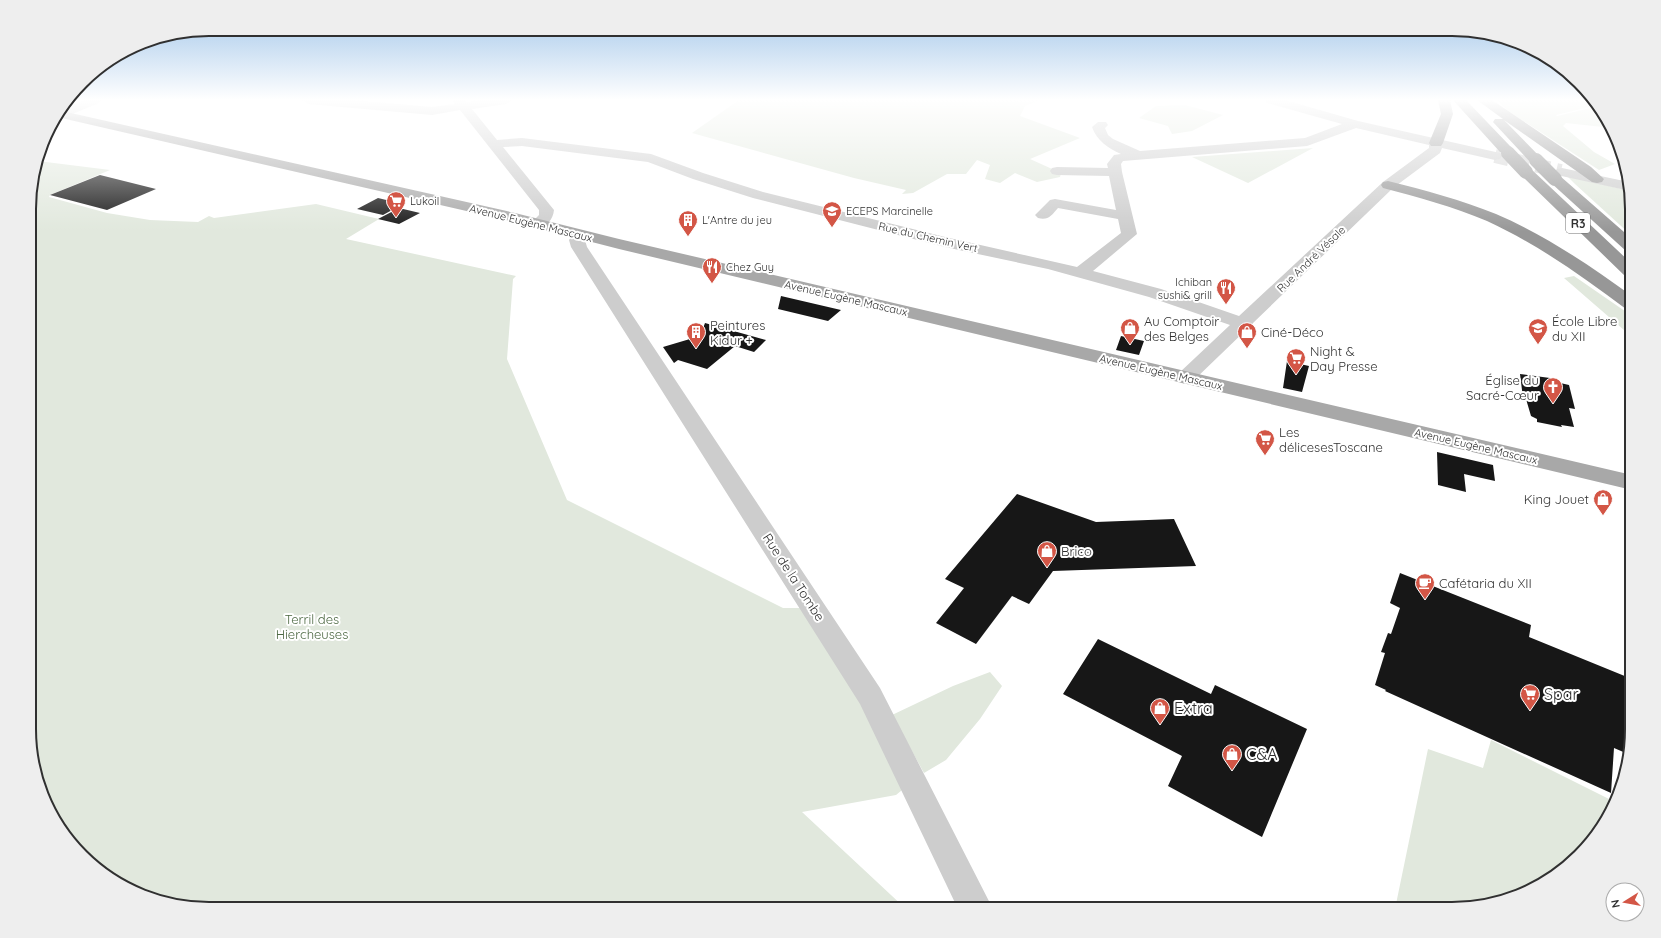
<svg xmlns="http://www.w3.org/2000/svg" width="1661" height="938" font-family="Quicksand,sans-serif">
  <style>
    .green { fill: #e1e8dd }
    .building { fill: #171717 }
    .lines { fill: none; stroke-linecap: round; stroke-linejoin: round }
    .minor-tunnel { stroke: #d6d6d6; stroke-width: 14; stroke-dasharray: 14 7; stroke-linecap: butt }
    .minor { fill: #cdcdcd; fill-rule: evenodd }
    .major { fill: #a8a8a8; fill-rule: evenodd }
    .highway { fill: #979797; fill-rule: evenodd }
    .highway-bridge { stroke: #979797; stroke-width: 14 }
    .labels { text-anchor: middle; dominant-baseline: central; stroke-width: 4; stroke-linejoin: round; paint-order: stroke }
    .far-poi-label { font-size: 11px; fill: #303030; stroke: #fff; text-anchor: start }
    .far-street-label { font-size: 11px; fill: #303030; stroke: #fff }
    .shield { fill: #fff; stroke: #6e6e6e; stroke-width: 1 }
    .shield-label { font-size: 12px; font-weight: bold; fill: #303030 }
    .poi-label { font-size: 13px; fill: #303030; stroke: #fff; text-anchor: start }
    .street-label { font-size: 13px; fill: #303030; stroke: #fff }
    .park-label { font-size: 13px; fill: #4c6842; stroke: #fff }
    .near-poi-label { font-size: 16px; fill: #303030; stroke: #fff; text-anchor: start }
    .rim { fill: none; stroke: #303030; stroke-width: 2 }
  </style>
  <rect width="100%" height="100%" fill="#fff"/>
  <path class="green" d="M739,100H1040L1025,106L1020,116L1080,138L1030,159L1061,173L1060,177L1037,182L1015,173L1000,183L985,179L990,165L977,160L966,174H947L913,193L902,194L906,190L854,178L692,133Z
    M1497,100H1592L1597,105L1556,115L1557,116L1599,106L1602,109L1610,126L1601,125L1603,127L1566,123L1563,126L1594,152L1615,164L1599,170L1508,111Z
    M1185,105L1223,115L1192,131L1172,134L1168,126L1139,118L1156,106Z
    M1313,148L1248,183L1192,157Z
    M38,161L110,170L50,195L49,197L107,213L150,220L198,222L209,216L214,218L316,204L379,219L346,239L516,276L513,279L507,359L567,500L783,608H813L913,781L896,795L802,812L906,909H209L163,903L119,885L59,829L31,752V186Z
    M1567,176L1630,191L1632,236L1575,184Z
    M1574,276L1632,316V337L1564,278Z
    M990,672L1002,686L980,719L946,760L924,773L892,715L953,686Z
    M1491,740L1613,801L1608,819L1552,879L1510,900L1463,909H1395L1428,749L1483,768Z"/>
  <path class="building" d="M100,175L156,189L107,210L50,195Z
    M378,198L403,204L383,215L357,209Z
    M399,208L420,213L399,224L378,219Z
    M781,296L841,310L828,321L778,309Z
    M705,323L766,340L754,352L735,346L707,369L678,360L674,363L663,347L700,336Z
    M1121,336L1144,341L1139,355L1116,350Z
    M1287,361L1309,366L1302,392L1283,388Z
    M1520,374L1550,378L1556,382L1569,385L1575,409L1569,408L1574,427L1561,425L1562,427L1537,422V419L1531,416L1526,399L1523,398Z
    M1437,452L1493,465L1495,481L1464,474L1466,492L1438,485Z
    M1017,494L1096,522L1174,519L1196,566L1053,571L1029,604L1012,596L976,644L936,623L964,588L945,579Z
    M1400,573L1531,625L1529,637L1632,679V740L1628,754L1614,748L1611,793L1385,691L1386,690L1375,685L1385,653L1381,652L1388,633L1391,634L1400,608L1390,603Z
    M1098,639L1211,694L1215,685L1307,729L1262,837L1168,786L1182,756L1063,694Z"/>
  <g class="lines">
    <path class="minor-tunnel" d="M1495,156L1561,171"/>
    <path class="minor" d="M84,100H101L99,103L65,117H57L64,109Z
      M302,100H353L432,107L455,104L452,100H465L466,102L479,100H512L506,104L472,109L497,140L522,138L651,154L703,173L763,192L945,237L1077,267L1121,233L1118,219L1058,208C1052,215 1048,221 1038,218L1035,215L1050,200L1055,199L1116,210L1109,176L1057,175L1052,174L1050,171L1052,168L1057,167L1108,168L1107,164L1114,155L1121,154C1108,148 1097,141 1092,127L1098,122H1106L1108,125L1105,128L1108,135L1113,139L1140,151L1305,138L1342,124L1267,103L1265,100H1285L1358,121L1500,153L1502,156L1500,159L1495,160L1442,148L1440,153L1393,188L1253,323L1250,328L1247,329L1192,382L1185,384L1178,382L1175,378L1178,374L1230,325L1149,297L1048,269L945,247L753,198L693,179L648,162L522,146L503,147L554,210C553,221 544,230 533,227L530,224L539,215V210L460,110L432,115L308,104ZM1356,128L1429,145V148L1383,182L1239,316L1161,289L1093,271L1137,234L1122,172L1121,164L1123,161L1307,146Z
      M1562,168L1629,182L1630,191L1557,175L1555,172L1557,169Z
      M581,230L587,232L589,235L585,240L587,247L880,688L993,909H958L860,704L571,247L569,240L575,232Z"/>
    <path class="major" d="M62,111L515,213L619,239L1632,475V490L619,249L514,222L57,117Z"/>
    <path class="highway" d="M1438,100H1450L1453,114L1443,143L1441,146H1431L1429,143L1441,114Z
      M1453,100H1466L1510,146L1512,149L1510,152H1500Z
      M1477,100H1492L1591,167L1604,179L1602,182L1597,183L1592,182L1504,120L1543,160L1541,163H1531L1493,122L1495,119H1503Z
      M1526,168L1531,169L1632,264V278L1626,277L1521,175L1519,172L1521,169Z
      M1555,175L1560,176L1632,239V253L1626,251L1550,182L1548,179L1550,176Z
      M1388,181C1425,190 1461,200 1496,214C1545,235 1589,265 1632,296V310L1626,309C1582,276 1537,244 1487,221C1454,207 1418,197 1383,188L1381,185L1383,182Z"/>
    <path class="highway-bridge" d="M1508,153L1526,172
      M1536,160L1555,179"/>
  </g>
  <linearGradient id="sky" x2="0" y2="1"><stop stop-color="#9dc3e8"/><stop offset="0.43" stop-color="#fff"/><stop offset="1" stop-color="#fff" stop-opacity="0"/></linearGradient>
  <rect width="1661" height="232" fill="url(#sky)"/>
  <defs>
    <g id="supermarket-pin" transform="scale(1)"><path d="M0 17L-7.5 6A9.5 9.5 0 1 1 7.5 6Z" fill="#d35646" stroke="#fff"/><path d="M-6-5.5h2.5l.6 2H6L4.5 2H-2.5L-4.4-4H-6ZM-1.5 3.2a1.3 1.3 0 1 0 .1 0ZM3 3.2a1.3 1.3 0 1 0 .1 0Z" fill="#fff"/></g>
    <g id="university-pin" transform="scale(1)"><path d="M0 17L-7.5 6A9.5 9.5 0 1 1 7.5 6Z" fill="#d35646" stroke="#fff"/><path d="M0-5L7-2L0 1L-7-2ZM-4 1L0 2.5L4 1V4Q0 6-4 4Z" fill="#fff"/></g>
    <g id="building-pin" transform="scale(1)"><path d="M0 17L-7.5 6A9.5 9.5 0 1 1 7.5 6Z" fill="#d35646" stroke="#fff"/><path d="M-4-6H4V6H1V3H-1V6H-4ZM-2.5-4.3h1.7v1.8h-1.7ZM.8-4.3h1.7v1.8H.8ZM-2.5-1h1.7V.8h-1.7ZM.8-1h1.7V.8H.8Z" fill="#fff"/></g>
    <g id="restaurant-pin" transform="scale(1)"><path d="M0 17L-7.5 6A9.5 9.5 0 1 1 7.5 6Z" fill="#d35646" stroke="#fff"/><path d="M-5-6h1v4h1v-4h1v4h1v-4h1v5L-1.5 .5V6h-2V.5L-5-1ZM5-6V6H3V1.5H1.5Q1.5-4 5-6Z" fill="#fff"/></g>
    <g id="shop-pin" transform="scale(1)"><path d="M0 17L-7.5 6A9.5 9.5 0 1 1 7.5 6Z" fill="#d35646" stroke="#fff"/><path d="M-5-2.5h2.3a2.7 3.5 0 0 1 5.4 0H5L5.5 6h-11ZM-1.5-2.5h3a1.5 2.3 0 0 0-3 0Z" fill="#fff"/></g>
    <g id="school-pin" transform="scale(1)"><path d="M0 17L-7.5 6A9.5 9.5 0 1 1 7.5 6Z" fill="#d35646" stroke="#fff"/><path d="M0-5L7-2L0 1L-7-2ZM-4 1L0 2.5L4 1V4Q0 6-4 4Z" fill="#fff"/></g>
    <g id="church-pin" transform="scale(1)"><path d="M0 17L-7.5 6A9.5 9.5 0 1 1 7.5 6Z" fill="#d35646" stroke="#fff"/><path d="M-1.2-6h2.4v3.5h3.3v2.4h-3.3V6h-2.4V-.1h-3.3v-2.4h3.3Z" fill="#fff"/></g>
    <g id="cafe-pin" transform="scale(1)"><path d="M0 17L-7.5 6A9.5 9.5 0 1 1 7.5 6Z" fill="#d35646" stroke="#fff"/><path d="M-5.5-4.5H6V0H3Q3 3.5 0 3.5H-2.5Q-5.5 3.5-5.5 0ZM3-3.2v2h1.7v-2ZM-6 4.5H4V6H-6Z" fill="#fff"/></g>
  </defs>
  <g fill-rule="evenodd">
    <use href="#supermarket-pin" x="396" y="201"/>
    <use href="#university-pin" x="832" y="211"/>
    <use href="#building-pin" x="688" y="220"/>
    <use href="#restaurant-pin" x="712" y="267"/>
    <use href="#restaurant-pin" x="1226" y="288"/>
    <use href="#shop-pin" x="1130" y="328"/>
    <use href="#school-pin" x="1538" y="328"/>
    <use href="#building-pin" x="696" y="332"/>
    <use href="#shop-pin" x="1247" y="332"/>
    <use href="#supermarket-pin" x="1296" y="358"/>
    <use href="#church-pin" x="1553" y="387"/>
    <use href="#supermarket-pin" x="1265" y="439"/>
    <use href="#shop-pin" x="1603" y="499"/>
    <use href="#shop-pin" x="1047" y="551"/>
    <use href="#cafe-pin" x="1425" y="583"/>
    <use href="#supermarket-pin" x="1530" y="694"/>
    <use href="#shop-pin" x="1160" y="708"/>
    <use href="#shop-pin" x="1232" y="754"/>
  </g>
  <g class="labels">
    <g class="far-poi-label">
      <text x="410" y="201">Lukoil</text>
      <text x="846" y="211">ECEPS Marcinelle</text>
      <text x="702" y="220">L'Antre du jeu</text>
      <text x="726" y="267">Chez Guy</text>
      <text x="1212" y="282" text-anchor="end">Ichiban<tspan x="1212" dy="13">sushi&amp; grill</tspan></text>
    </g>
    <g class="far-street-label">
      <text transform="translate(531 223) rotate(14)">Avenue Eugène Mascaux</text>
      <text transform="translate(928 237) rotate(13)">Rue du Chemin Vert</text>
      <text transform="translate(1311 259) rotate(-44)">Rue André Vésale</text>
      <text transform="translate(846 298) rotate(13)">Avenue Eugène Mascaux</text>
      <text transform="translate(1161 372) rotate(13)">Avenue Eugène Mascaux</text>
      <text transform="translate(1476 446) rotate(13)">Avenue Eugène Mascaux</text>
    </g>
    <rect class="shield" x="1566" y="213" width="24" height="20" rx="3"/>
    <g class="shield-label">
      <text x="1578" y="223">R3</text>
    </g>
    <g class="poi-label">
      <text x="1144" y="321">Au Comptoir<tspan x="1144" dy="15">des Belges</tspan></text>
      <text x="1552" y="321">École Libre<tspan x="1552" dy="15">du XII</tspan></text>
      <text x="710" y="325">Peintures<tspan x="710" dy="15">Kidur +</tspan></text>
      <text x="1261" y="332">Ciné-Déco</text>
      <text x="1310" y="351">Night &amp;<tspan x="1310" dy="15">Day Presse</tspan></text>
      <text x="1539" y="380" text-anchor="end">Église du<tspan x="1539" dy="15">Sacré-Cœur</tspan></text>
      <text x="1279" y="432">Les<tspan x="1279" dy="15">délicesesToscane</tspan></text>
      <text x="1589" y="499" text-anchor="end">King Jouet</text>
      <text x="1061" y="551">Brico</text>
      <text x="1439" y="583">Cafétaria du XII</text>
    </g>
    <g class="street-label">
      <text transform="translate(794 577) rotate(57)">Rue de la Tombe</text>
    </g>
    <g class="park-label">
      <text x="312" y="619">Terril des<tspan x="312" dy="15">Hiercheuses</tspan></text>
    </g>
    <g class="near-poi-label">
      <text x="1544" y="694">Spar</text>
      <text x="1174" y="708">Extra</text>
      <text x="1246" y="754">C&amp;A</text>
    </g>
  </g>
  <path d="M0 0H1661V938H0ZM209 36H1452A173 173 0 0 1 1625 209V729A173 173 0 0 1 1452 902H209A173 173 0 0 1 36 729V209A173 173 0 0 1 209 36Z" fill="#eee" fill-rule="evenodd"/>
  <path class="rim" d="M209 36H1452A173 173 0 0 1 1625 209V729A173 173 0 0 1 1452 902H209A173 173 0 0 1 36 729V209A173 173 0 0 1 209 36Z"/>
  <g transform="translate(1625 902) rotate(259)"><circle r="19" fill="#ffffff" stroke="#acacac"/>
  <path d="M0-3L7 15L0 10L-7 15Z" fill="#d35646"/>
  <text y="-6" font-size="11" font-weight="bold" text-anchor="middle" fill="#303030">N</text>
  </g>
</svg>
